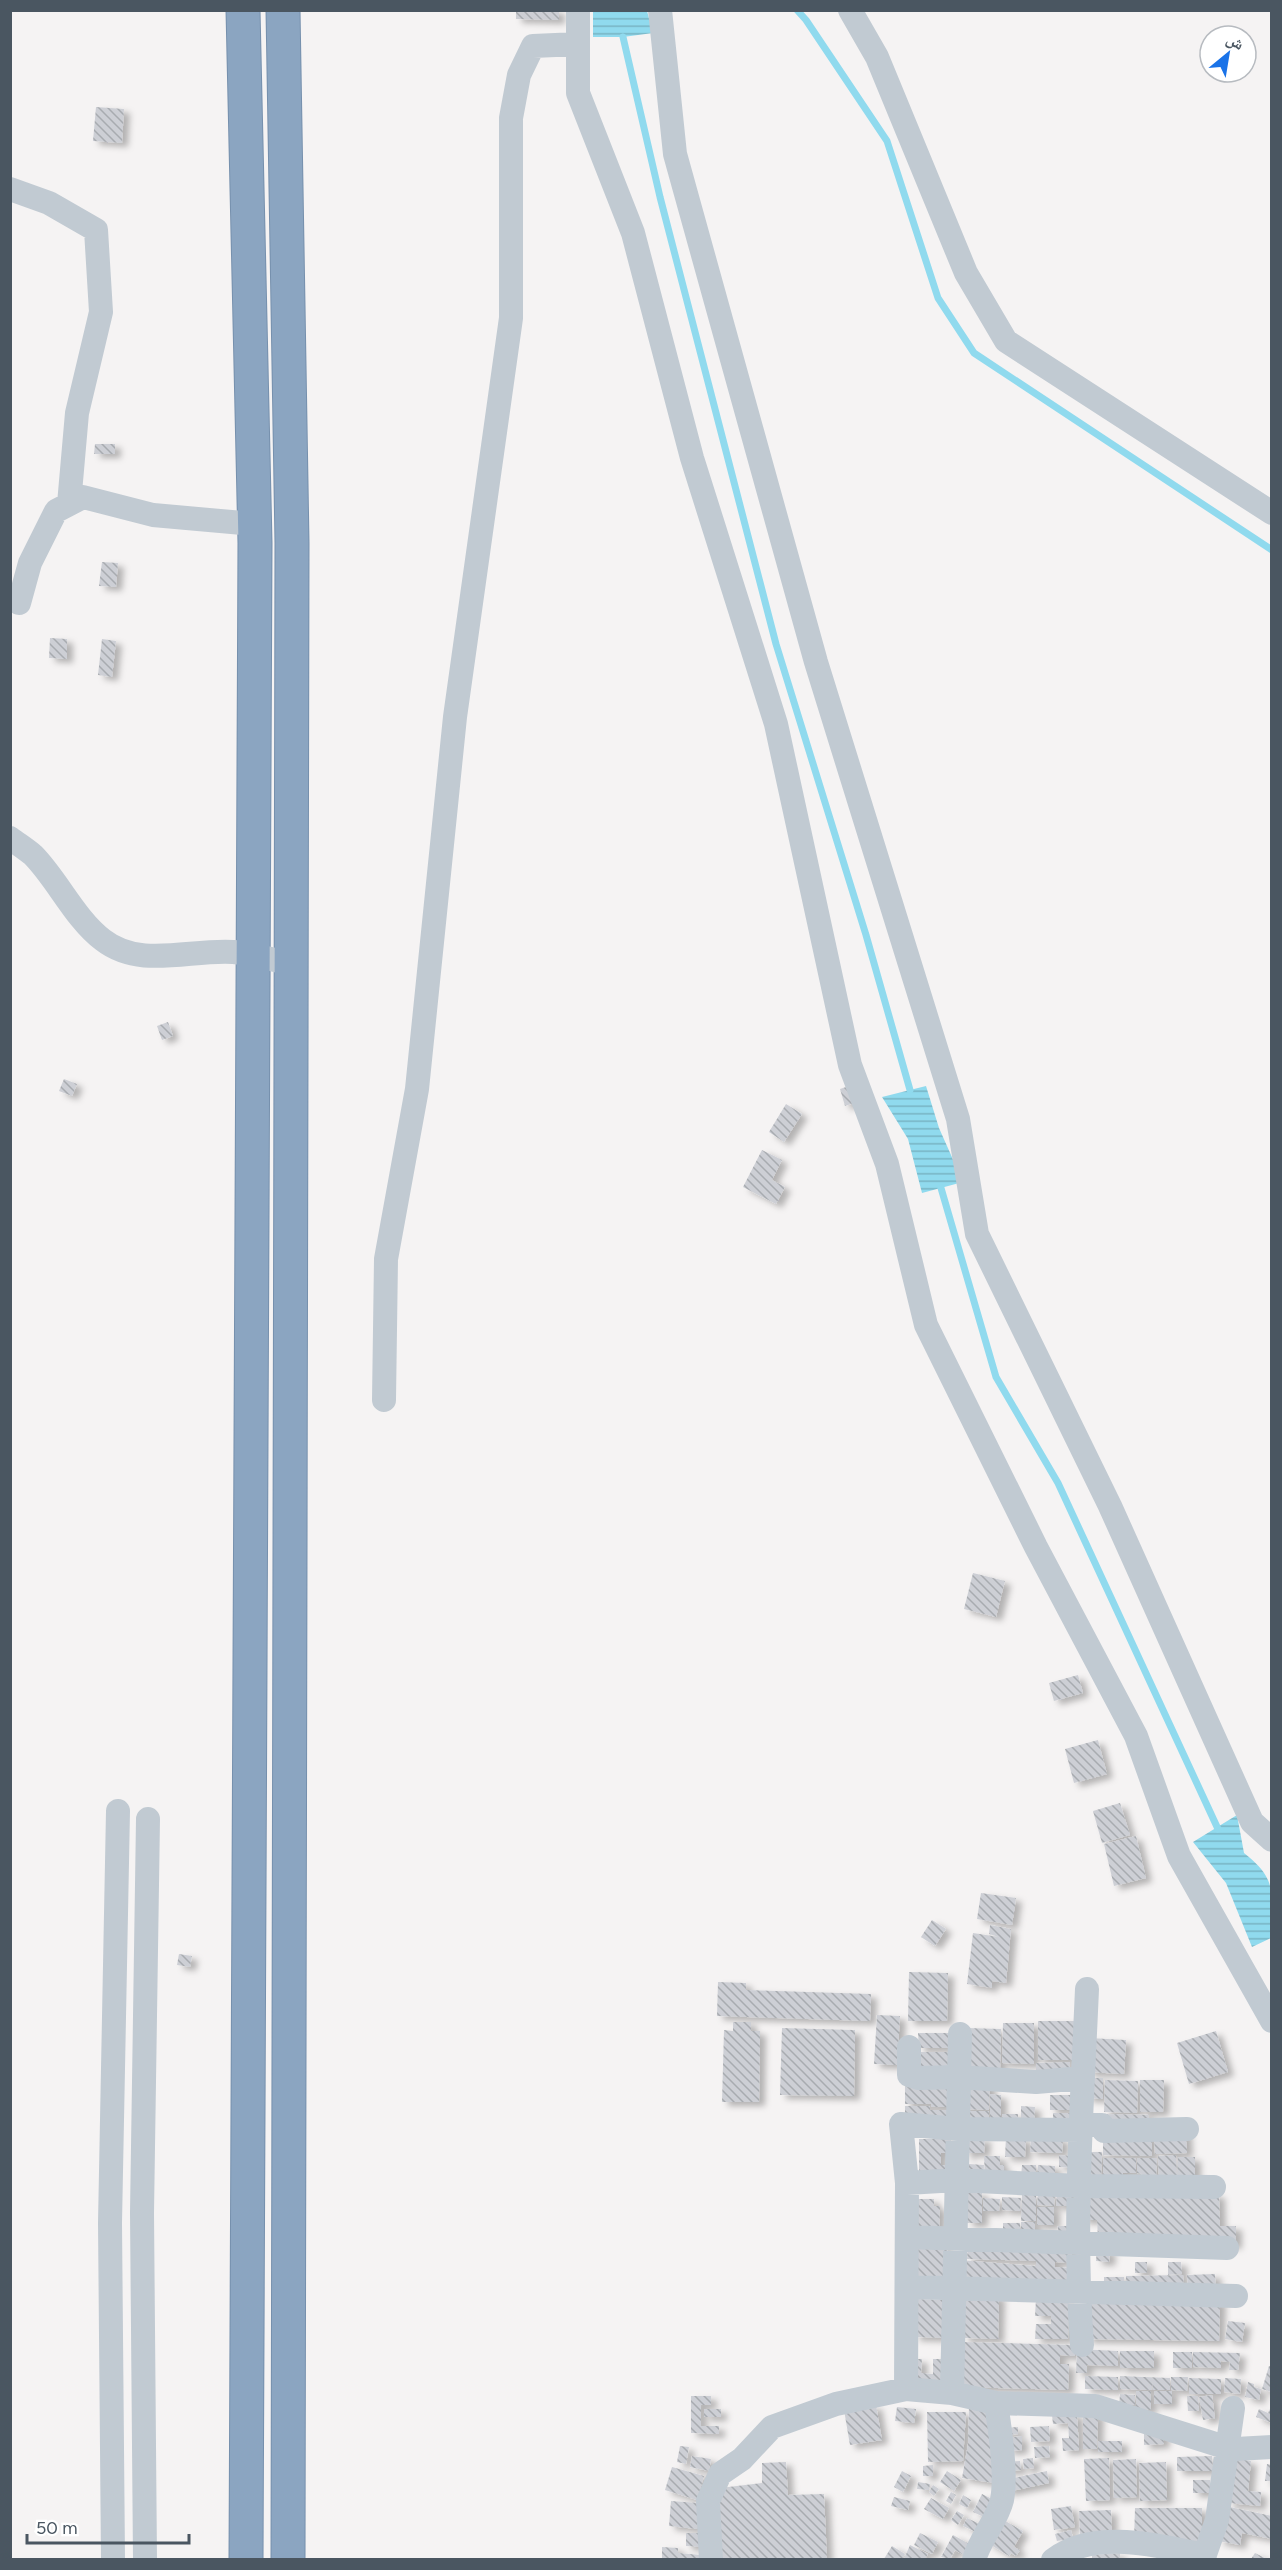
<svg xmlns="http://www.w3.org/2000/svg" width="1282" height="2570" font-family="Figtree,'Noto Naskh Arabic',sans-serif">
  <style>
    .water { fill: url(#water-rules) }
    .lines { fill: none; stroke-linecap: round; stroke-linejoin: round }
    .stream { stroke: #90daee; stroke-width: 7 }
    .building { fill: url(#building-back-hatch); filter: url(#shadow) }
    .highway-casing { stroke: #7690ad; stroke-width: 35 }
    .street { stroke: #c1cad2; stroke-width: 24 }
    .highway { stroke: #8ba5c1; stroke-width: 33 }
  </style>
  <defs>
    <pattern id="water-rules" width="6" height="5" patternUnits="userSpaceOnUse" patternTransform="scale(1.5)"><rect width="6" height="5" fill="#90daee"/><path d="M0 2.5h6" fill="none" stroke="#78b4c4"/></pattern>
    <pattern id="building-back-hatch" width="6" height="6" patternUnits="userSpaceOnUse" patternTransform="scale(1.5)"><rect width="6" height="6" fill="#cdcfd5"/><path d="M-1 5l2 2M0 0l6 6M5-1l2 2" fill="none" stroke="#a8abb0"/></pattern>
    <filter id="shadow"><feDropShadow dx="6" dy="4" stdDeviation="3" flood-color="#0004"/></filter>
  </defs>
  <rect width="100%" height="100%" fill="#f5f3f3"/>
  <path class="water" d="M593,11H647L653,33L623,37H593Z
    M926,1086L939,1128L963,1182L922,1193L908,1139L882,1097Z
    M1237,1815L1244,1853C1280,1881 1271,1895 1271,1938L1252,1947L1226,1883L1193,1842Z"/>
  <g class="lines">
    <path class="stream" d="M797,10L806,20L887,141L938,298L974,353L1272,550
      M623,37L660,197L776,644L866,935L910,1090
      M941,1188L996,1377L1058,1483L1218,1829"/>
  </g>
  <path class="building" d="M516,10H559V20L516,19Z
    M96,107L124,109L122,143L93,141Z
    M95,444H115V454H94Z
    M102,562L118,563L116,587L99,586Z
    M50,638L67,639V659L49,658Z
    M102,639L116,641L112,677L98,675Z
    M168,1022L173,1036L162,1040L157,1026Z
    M64,1079L77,1084L72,1096L59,1091Z
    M849,1086L854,1103L845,1106L840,1089Z
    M786,1104L802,1114L784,1142L769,1132Z
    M762,1150L782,1160L772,1180L785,1187L776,1204L743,1187Z
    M973,1573L1005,1581L996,1617L964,1609Z
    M1078,1675L1083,1693L1054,1701L1049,1683Z
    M1098,1740L1107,1774L1074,1783L1065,1749Z
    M1120,1803L1130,1835L1102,1843L1093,1811Z
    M1136,1836L1146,1878L1114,1886L1104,1844Z
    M981,1893L1016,1898L1012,1925L977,1919Z
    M932,1920L946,1929L935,1946L921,1937Z
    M990,1925L1011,1929L1006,1983L992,1981V1988L967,1984L973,1933L999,1937L989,1934Z
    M179,1954L192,1956L190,1967L177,1965Z
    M909,1972L948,1973L947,2021H908Z
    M718,1982L746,1983V1990L871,1994L870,2021L717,2016Z
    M877,2015L900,2016L897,2065L874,2064Z
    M1038,2021H1076V2060H1038Z
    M733,2022H751V2031H760L759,2102H722L724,2030L733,2031Z
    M1003,2023H1034V2064L1002,2063Z
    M782,2028L855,2030L854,2096L780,2095Z
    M967,2028L1001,2029L1000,2072L966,2071Z
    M1216,2031L1228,2072L1189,2084L1177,2043Z
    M918,2033H950L949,2048H919Z
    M1089,2038L1126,2040L1124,2074L1087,2072Z
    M917,2052H953L954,2072H918Z
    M1070,2062V2077L1036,2078V2063Z
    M1087,2078H1103V2099L1086,2098Z
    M961,2080L990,2081L989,2110L960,2109Z
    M1105,2080L1138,2081L1137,2113L1104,2112Z
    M1140,2080H1164L1163,2112H1140Z
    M905,2081H951V2107H931V2104H905Z
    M990,2094L1001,2095V2123H990Z
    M1050,2095H1071L1070,2110H1050Z
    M905,2106H930V2110H947V2124L905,2123Z
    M1021,2106L1035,2107L1034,2126H1021Z
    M959,2111H989V2127H959Z
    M1053,2113H1072V2127H1053Z
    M1002,2114H1018V2127H1002Z
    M1103,2114L1149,2115L1148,2130L1103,2128Z
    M1186,2131L1187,2153L1155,2154L1154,2132Z
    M1103,2133H1152V2156L1103,2155Z
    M985,2137L984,2153H969V2160L961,2142Z
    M1006,2137L1026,2138L1025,2157H1005Z
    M1031,2137L1063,2138L1062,2153L1030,2152Z
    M919,2139H951V2153H941V2165H950V2175H919Z
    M1087,2152H1102L1101,2182L1087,2181Z
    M1059,2155L1074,2156L1073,2168L1059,2167Z
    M1176,2155L1177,2179L1178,2157H1195V2183H1159L1158,2156Z
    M984,2156H1000V2165H1004V2176H985Z
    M1103,2158H1136V2173H1123V2181L1103,2180Z
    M1137,2158H1157L1156,2181H1141L1142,2174L1137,2173Z
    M969,2164L984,2165L983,2178L968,2177Z
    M1022,2165H1036V2178H1021Z
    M1038,2165L1055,2166V2178L1037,2177Z
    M1081,2188L1219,2194L1220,2226H1236V2245L1098,2239L1097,2220H1082Z
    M982,2192V2223H967V2193Z
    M1038,2193L1055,2194L1054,2206L1037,2205Z
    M1057,2193H1074V2206H1056Z
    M1022,2194L1036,2195V2221H1021Z
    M1002,2197L1021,2198L1020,2211L1002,2210Z
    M983,2198L1000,2199L999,2211H983Z
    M917,2199H934V2206H940L939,2234L915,2233Z
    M1037,2207H1054V2225H1037Z
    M1021,2222H1035V2238H1021Z
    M1003,2223H1020V2234H1003Z
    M1058,2226H1072L1057,2239Z
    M968,2242L1072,2246V2263L1055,2262V2267L1073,2268V2288L959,2283V2260L1036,2266V2261L967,2259Z
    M914,2244L947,2245L948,2282H914Z
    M1097,2249L1110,2250L1109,2262L1096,2261Z
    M1135,2262H1147V2273H1135Z
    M1168,2262H1181L1182,2274L1168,2275Z
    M1215,2274L1216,2288L1188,2290L1187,2275Z
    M1183,2275L1184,2290H1126V2276Z
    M1104,2277H1124V2289H1104Z
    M964,2294L999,2295L998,2339L963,2338Z
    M1086,2297L1220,2299L1219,2341L1086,2339Z
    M915,2299L948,2300L947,2338L914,2337Z
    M1036,2299L1069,2300L1068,2339H1035L1036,2324H1051V2316H1035Z
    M1228,2321L1245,2323L1242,2342L1225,2339Z
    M963,2342L1075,2345V2356L1060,2355V2364H1069L1068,2390L963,2387Z
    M1077,2349L1118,2351V2366L1087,2365V2373H1076Z
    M1120,2351H1154V2368H1120Z
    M1173,2352H1192V2368H1173Z
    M1193,2352L1240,2353L1238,2370H1229L1230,2362L1221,2361V2368L1193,2367Z
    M911,2359H922L921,2373L933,2374V2359H947L946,2388L910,2387Z
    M1269,2366H1272V2392L1262,2389Z
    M1085,2376L1118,2377V2390L1085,2389Z
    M1120,2376L1170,2378V2390H1153V2382L1152,2390L1120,2389Z
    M1171,2377H1188L1187,2391L1171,2390Z
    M1189,2378L1221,2379V2394H1189Z
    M1225,2378L1241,2379L1240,2394L1224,2392Z
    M1248,2382L1254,2384V2387L1261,2389L1259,2400L1245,2397Z
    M1136,2391H1151V2410L1136,2409Z
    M1154,2391H1172V2404H1154Z
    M1120,2394L1135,2395V2405H1119Z
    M1212,2395L1215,2418L1203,2420L1199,2397Z
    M691,2396H711V2405H701V2426H719V2434L691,2433Z
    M1187,2396H1198L1199,2411H1188Z
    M876,2405L882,2440L850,2445L844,2410Z
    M969,2405L994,2406L993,2483L962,2478L968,2444Z
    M1272,2405V2423L1256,2417L1259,2409L1268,2413Z
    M897,2407L916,2409L914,2423L895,2421Z
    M704,2409H721V2417H704Z
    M927,2412H966L963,2461L928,2462Z
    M1077,2413L1079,2450L1063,2451L1062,2438H1069L1068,2423L1053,2424L1052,2415Z
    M1083,2413H1098L1097,2449H1083Z
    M1049,2426L1050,2441L1031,2442L1030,2427Z
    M1018,2427V2434L1003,2435V2428Z
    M1163,2430L1164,2444L1144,2445V2431Z
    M1022,2436V2450L1007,2451V2438Z
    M1098,2441H1122V2452H1098Z
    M680,2446L689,2447L686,2464L677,2462Z
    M1049,2446L1050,2457L1035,2458L1034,2447Z
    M692,2456L711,2459L709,2471L690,2467Z
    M1212,2456L1213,2471H1177V2457Z
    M1033,2458L1034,2468L1024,2469L1023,2459Z
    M1109,2458L1110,2500L1086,2501L1084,2459Z
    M1233,2458L1251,2461L1248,2491L1261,2492L1260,2506L1228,2503Z
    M1136,2459L1137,2497L1114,2498L1113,2460Z
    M1020,2461L1021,2470L1005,2471L1004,2462Z
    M786,2462L788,2495L824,2494L827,2559H719L720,2488L762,2483V2463Z
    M1166,2462L1167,2500L1140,2501L1139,2463Z
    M1267,2464L1272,2465V2481H1265Z
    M933,2465V2476H923V2466Z
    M672,2467L704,2476L697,2500L665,2490Z
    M902,2471L911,2476L903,2492L894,2487Z
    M947,2471L961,2480L954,2491L940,2482Z
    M1047,2471L1049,2483L1007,2492L1004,2480Z
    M1193,2480H1210L1211,2493H1193Z
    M918,2482L930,2484L929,2490L917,2489Z
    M933,2485L939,2489L934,2496L929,2492Z
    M951,2492L956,2495L951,2504L946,2501Z
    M982,2494L992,2499L984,2517L973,2512Z
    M963,2495L971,2500L967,2508L959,2504Z
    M894,2497L910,2501L908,2510L891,2506Z
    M931,2498L949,2508L943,2519L924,2509Z
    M671,2501L699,2503L697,2529L669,2526Z
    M1071,2506L1075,2527L1054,2530L1051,2509Z
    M1225,2506L1272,2516V2539L1242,2533L1240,2545L1218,2541Z
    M1135,2508H1202V2542L1134,2541Z
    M1111,2510L1112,2536L1080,2537L1079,2511Z
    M957,2511L964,2515L958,2525L951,2520Z
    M967,2518L984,2526L980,2534L963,2526Z
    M1000,2518L1023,2531L1014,2547L1020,2550L1016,2556L1011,2553L1009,2556L986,2542Z
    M1071,2530L1073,2538L1057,2541L1055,2534Z
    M686,2533H700V2547L686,2546Z
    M920,2533L938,2542L932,2554L914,2545Z
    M953,2535L973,2546L967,2557L955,2550L950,2559L941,2557Z
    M910,2545L928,2554L925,2559L915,2558L904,2559Z
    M892,2546L905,2554L902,2559H884Z
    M662,2547L678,2548V2553L701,2555V2559H662Z
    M1120,2553V2559H1092V2555Z
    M1255,2553L1267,2559H1251Z"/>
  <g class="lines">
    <g class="highway-casing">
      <path id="highway" d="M243,10L255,543L246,2560
        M283,10L292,543L288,2560"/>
    </g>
    <path class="street" d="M578,10V93L633,233L692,458L776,724L850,1065L887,1164L926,1325L1036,1547L1136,1736L1179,1856L1272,2021
      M660,10L675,154L816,662L958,1119L977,1234L1110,1506L1252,1822L1272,1840
      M850,10L877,57L966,273L1006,341L1272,513
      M10,189L49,203L96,230L101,312L77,413L69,504
      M19,603L30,563L56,511L83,497L153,515L254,524
      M10,838C18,844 26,849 33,855C57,879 75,919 103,940C140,969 190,949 233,952C252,953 272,960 291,964
      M384,1400L386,1259L417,1089L455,717L511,318V118L519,75L533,46L578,44
      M909,2047V2075L919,2078L957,2077L1036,2082L1083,2078
      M907,2183L957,2180L1079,2186L1214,2187
      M907,2237L1227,2248
      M907,2287L1236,2296
      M1082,2345C1073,2226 1082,2107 1087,1989
      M906,2389L907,2183L901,2124L958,2129L1082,2130L1086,2125H1102L1104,2131L1187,2129
      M952,2393L960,2034
      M113,2560L110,2223L118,1811
      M145,2560L142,2213L148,1819
      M711,2560L708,2501L720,2474L742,2459L772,2427L836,2404L906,2389L952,2393L996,2403L1095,2406L1228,2448L1236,2449L1272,2447
      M974,2560C980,2538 997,2521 1002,2500C1007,2474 1000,2430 996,2403
      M1053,2560C1095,2528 1158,2546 1205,2555
      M1203,2560L1217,2520L1233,2408"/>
    <use href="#highway" class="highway"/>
  </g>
  <rect width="1282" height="2570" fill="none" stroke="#4a5661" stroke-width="24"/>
  <g transform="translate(1228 54) rotate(30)"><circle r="28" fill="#ffffff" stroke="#b7bbc0" stroke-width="1.5"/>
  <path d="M0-4.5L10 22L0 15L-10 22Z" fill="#1a73e8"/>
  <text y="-9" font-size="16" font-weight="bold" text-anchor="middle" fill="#4a5661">ش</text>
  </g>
  <path d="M27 2534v9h162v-9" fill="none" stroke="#4a5661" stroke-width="3"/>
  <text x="36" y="2534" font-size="18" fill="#4a5661" stroke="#ffffff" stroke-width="4.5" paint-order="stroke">50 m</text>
</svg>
